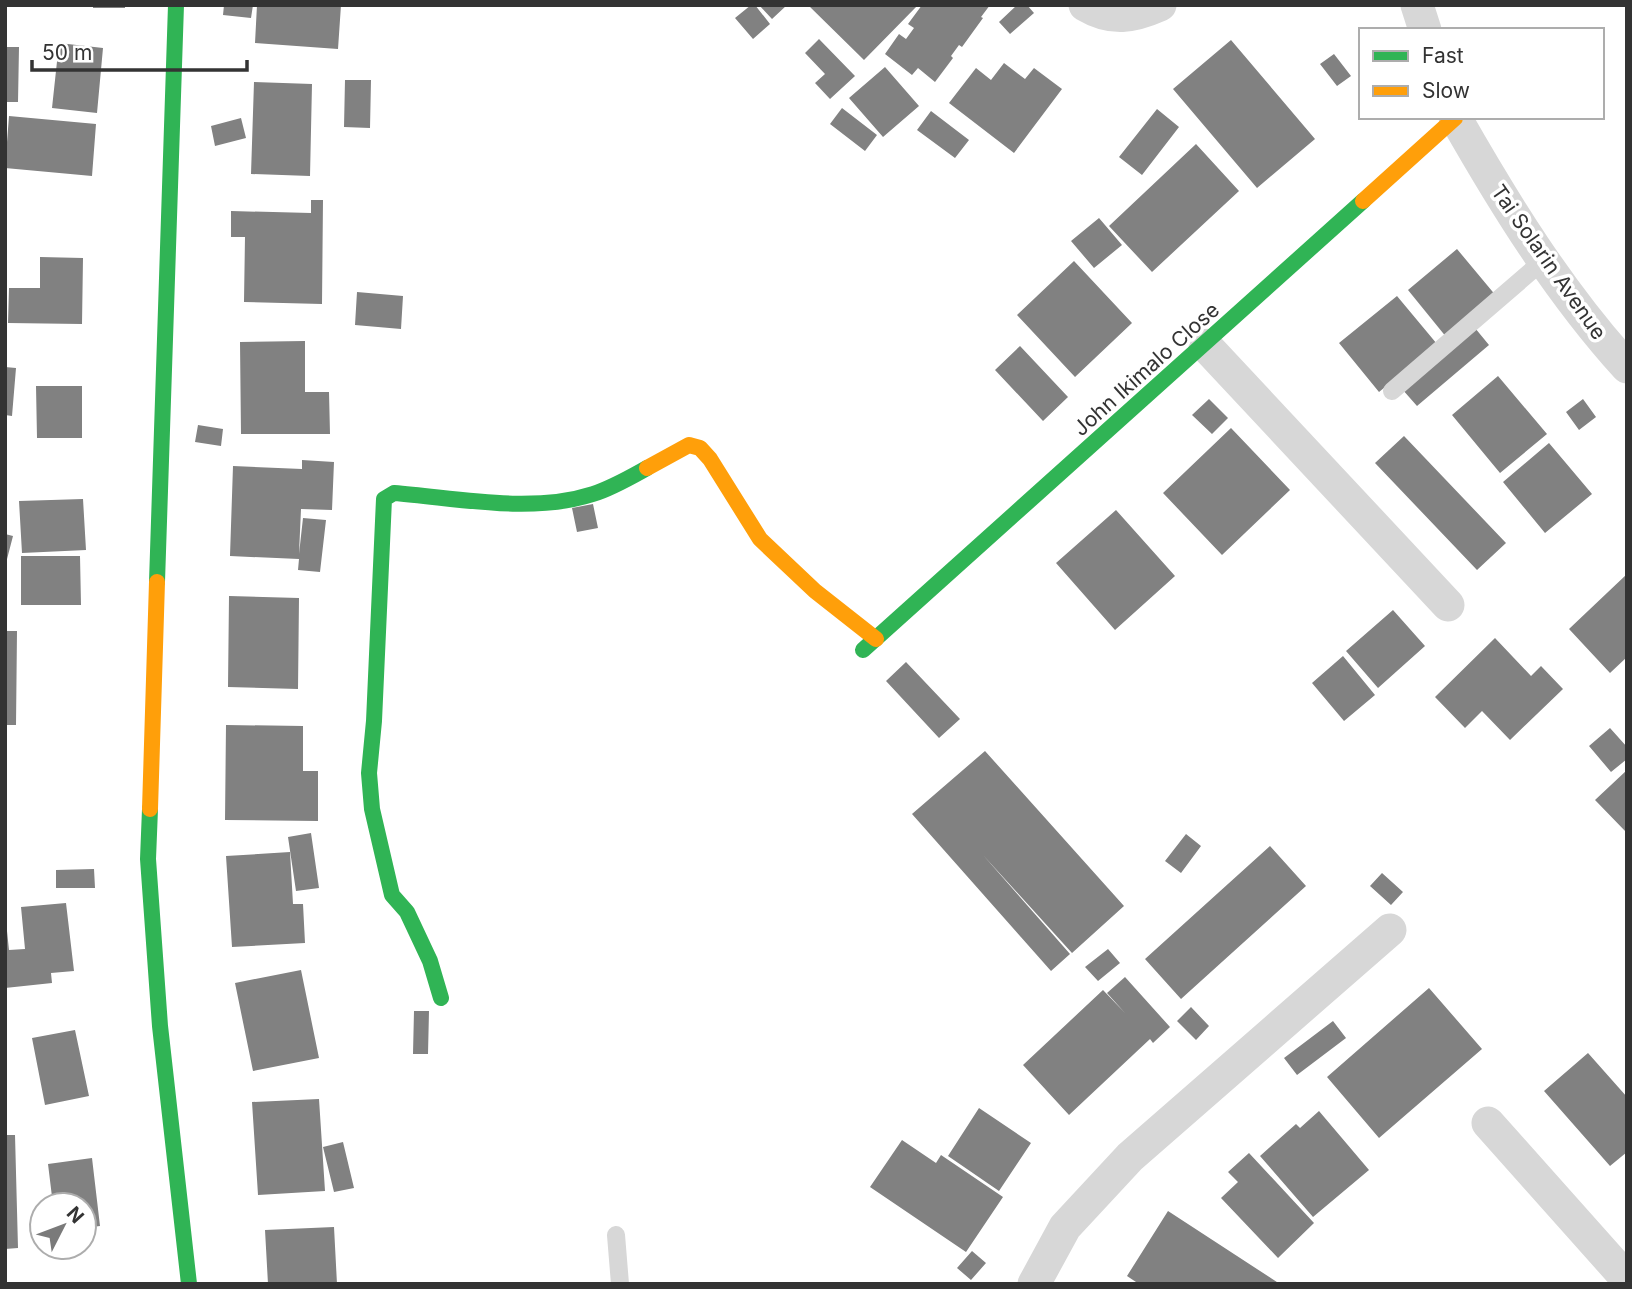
<svg xmlns="http://www.w3.org/2000/svg" width="1632" height="1289" font-family="Inter,sans-serif">
  <style>
    .building { fill: #818181 }
    .lines { fill: none; stroke-linecap: round; stroke-linejoin: round }
    .lane { stroke: #d7d7d7; stroke-width: 18 }
    .street { stroke: #d7d7d7; stroke-width: 33 }
    .fast { stroke: #30b455; stroke-width: 16 }
    .slow { stroke: #ff9f0a; stroke-width: 16 }
    .labels { text-anchor: middle; dominant-baseline: central; stroke-width: 7; stroke-linejoin: round; paint-order: stroke }
    .street-label { font-size: 21px; fill: #333; stroke: #fff }
  </style>
  <rect width="100%" height="100%" fill="#fff"/>
  <path class="building" d="M93,5H125V8H93Z
    M224,5H253L251,18L223,15Z
    M257,5H341L338,49L255,43Z
    M751,5H755L770,24L753,39L735,18Z
    M759,5H787L772,19Z
    M808,5H918L864,60Z
    M922,5H990L981,17L983,18L962,47L959,45L951,56L953,58L935,82L918,68L912,75L885,54L899,34L906,39L914,28L908,24Z
    M1017,5H1027L1034,13L1010,34L999,22Z
    M819,39L855,76L830,99L815,83L825,74L805,53Z
    M1231,40L1315,139L1257,188L1173,89Z
    M59,43L103,48L97,113L52,108Z
    M5,47H19L18,102H5Z
    M1334,54L1351,76L1337,86L1320,64Z
    M1004,63L1025,79L1034,68L1062,89L1014,153L949,103L976,68L991,80Z
    M885,67L919,106L883,137L849,98Z
    M345,80H371L370,128L344,127Z
    M254,82L312,84L310,176L251,174Z
    M842,108L877,135L865,151L830,124Z
    M1157,109L1179,127L1142,175L1119,157Z
    M931,111L969,140L955,158L917,130Z
    M9,116L96,124L92,176L5,168Z
    M241,118L246,138L215,146L211,126Z
    M1196,144L1239,191L1152,272L1109,226Z
    M311,200H323L322,304L244,302L245,237H231V211L311,213Z
    M1099,218L1122,245L1094,268L1071,241Z
    M1457,249L1497,297L1447,338L1408,290Z
    M40,257L83,258L82,324L8,323L9,288H40Z
    M1074,261L1132,323L1075,377L1017,315Z
    M357,292L403,296L401,329L355,325Z
    M1397,296L1437,344L1379,392L1339,343Z
    M1475,328L1489,345L1417,406L1402,389Z
    M305,341V392H329L330,434H241L240,342Z
    M1020,346L1068,397L1043,421L995,370Z
    M5,367L16,368L12,416L5,415Z
    M1498,376L1547,434L1500,473L1452,415Z
    M36,386H82V438H37Z
    M1209,399L1228,418L1212,434L1192,415Z
    M1583,399L1596,417L1579,430L1566,412Z
    M198,425L223,429L221,446L195,442Z
    M1231,428L1290,490L1222,555L1163,493Z
    M1404,436L1506,543L1477,570L1375,463Z
    M1549,443L1592,494L1545,533L1503,482Z
    M302,460L334,462L332,510L301,509L299,554L303,518L326,520L320,572L298,570L299,559L230,556L233,466L302,469Z
    M83,499L86,550L22,553L19,501Z
    M593,504L598,528L577,532L572,508Z
    M1116,510L1175,576L1115,630L1056,563Z
    M5,534L13,536L6,563H5Z
    M21,556H80L81,605H21Z
    M1627,574V657L1610,673L1569,629Z
    M229,596L299,598L298,689L228,687Z
    M1393,610L1425,646L1378,688L1346,651Z
    M5,631H17L16,725H5Z
    M1495,638L1531,676L1541,666L1563,689L1510,740L1482,711L1465,728L1435,697Z
    M1343,656L1375,695L1344,721L1312,683Z
    M906,662L960,719L939,738L886,681Z
    M226,725L303,726V771H318V821L225,820Z
    M1610,728L1627,747V759L1611,772L1589,746Z
    M985,751L1124,906L1072,953L983,855L1070,954L1051,971L912,814Z
    M1627,770V833L1595,800Z
    M311,833L319,888L296,891L288,837Z
    M1186,834L1201,846L1181,873L1165,861Z
    M1270,846L1306,886L1181,999L1145,959Z
    M290,852L293,904H303L305,943L232,947L226,856Z
    M94,869L95,888H56V870Z
    M1382,873L1403,892L1391,905L1370,886Z
    M66,903L74,971L51,973L52,983L5,988V931H7L9,950L25,949L21,907Z
    M1108,949L1120,963L1098,981L1085,967Z
    M301,970L319,1058L253,1071L235,983Z
    M1125,977L1170,1027L1153,1043L1150,1039L1069,1115L1023,1065L1103,990L1125,1013L1107,993Z
    M1429,988L1482,1049L1379,1138L1327,1077Z
    M1191,1007L1209,1026L1196,1040L1177,1021Z
    M414,1011H429L428,1054H413Z
    M1333,1021L1346,1038L1297,1075L1284,1058Z
    M75,1030L89,1096L45,1105L32,1038Z
    M1588,1053L1627,1097V1152L1610,1166L1544,1091Z
    M319,1099L325,1191L258,1195L252,1102Z
    M979,1108L1031,1143L999,1191L948,1156Z
    M1319,1111L1369,1170L1313,1217L1260,1156L1296,1124L1300,1128Z
    M5,1135H15L18,1248L5,1249Z
    M902,1140L936,1163L941,1155L1003,1197L966,1252L870,1187Z
    M343,1142L354,1188L334,1192L323,1147Z
    M1249,1153L1314,1223L1278,1258L1221,1198L1238,1182L1228,1172Z
    M92,1158L100,1226L84,1228V1205H53L48,1164Z
    M1168,1211L1280,1284H1139L1127,1276Z
    M334,1227L337,1284H268L265,1230Z
    M972,1251L986,1263L971,1280L957,1268Z"/>
  <g class="lines">
    <path class="lane" d="M1392,391L1544,260
      M616,1235L620,1284"/>
    <path class="street" d="M1085,5C1112,21 1133,17 1160,5
      M1417,5L1425,30
      M1455,117C1505,205 1559,292 1627,367
      M1205,345L1448,605
      M1488,1123L1627,1279
      M1034,1284L1065,1227L1130,1157L1390,930"/>
    <path class="fast" d="M157,582L176,5
      M863,650L1363,201
      M150,809L148,859L160,1026L189,1284
      M441,998L430,961L407,912L392,895L372,809L369,773L374,721L384,499L394,493C458,498 531,514 593,494C612,488 629,478 647,468"/>
    <path class="slow" d="M1363,201L1455,118
      M647,468L689,445L700,448L710,459L760,539L815,591L876,639
      M150,809L157,582"/>
  </g>
  <g class="labels">
    <g class="street-label">
      <text transform="translate(1549 262) rotate(55)">Tai Solarin Avenue</text>
      <text transform="translate(1146 369) rotate(-42)">John Ikimalo Close</text>
    </g>
  </g>
  <rect width="1632" height="1289" fill="none" stroke="#333333" stroke-width="14"/>
  <rect x="1359" y="28" width="245" height="91" fill="#ffffff" stroke="#adadad" stroke-width="2"/>
  <rect x="1373" y="51" width="35" height="10" fill="#30b455" stroke="#adadad" stroke-width="2"/>
  <text x="1422" y="63" font-size="21" fill="#333333">Fast</text>
  <rect x="1373" y="86" width="35" height="10" fill="#ff9f0a" stroke="#adadad" stroke-width="2"/>
  <text x="1422" y="98" font-size="21" fill="#333333">Slow</text>
  <g transform="translate(63 1226) rotate(48)"><circle r="33" fill="#ffffff" stroke="#adadad" stroke-width="2"/>
  <path d="M0-5L12 26L0 18L-12 26Z" fill="#7a7a7a"/>
  <text y="-10" font-size="19" font-weight="bold" text-anchor="middle" fill="#333333">N</text>
  </g>
  <path d="M32 60v10h215v-10" fill="none" stroke="#333333" stroke-width="3.5"/>
  <text x="42" y="60" font-size="21" fill="#333333" stroke="#ffffff" stroke-width="5" paint-order="stroke">50 m</text>
</svg>
